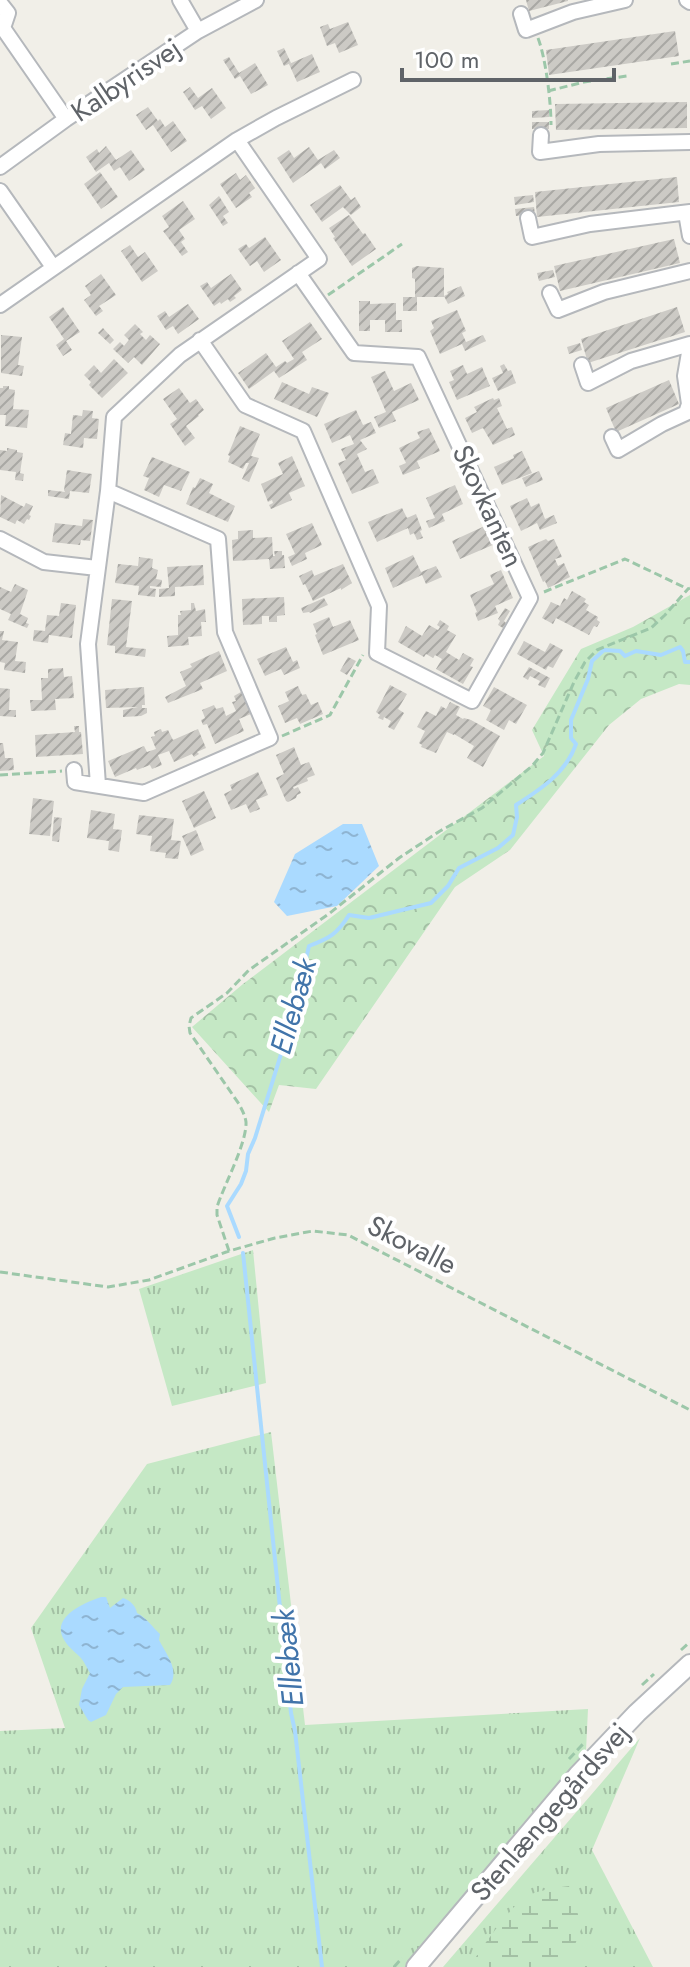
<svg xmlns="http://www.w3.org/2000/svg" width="690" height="1967" font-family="Jost,sans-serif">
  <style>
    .grass { fill: url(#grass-tufts) }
    .forest { fill: url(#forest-crowns) }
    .wetland { fill: url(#wetland-marsh) }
    .water { fill: url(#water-ripples) }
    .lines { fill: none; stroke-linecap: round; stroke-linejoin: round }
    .stream { stroke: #aadaff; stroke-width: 4 }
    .building { fill: url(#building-hatch) }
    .minor-casing { stroke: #b5b8bc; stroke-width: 18 }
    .tertiary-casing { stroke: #b5b8bc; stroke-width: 22 }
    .path { stroke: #9cc7a9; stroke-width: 3; stroke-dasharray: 8 4; stroke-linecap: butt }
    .minor { stroke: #fff; stroke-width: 14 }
    .tertiary { stroke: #fff; stroke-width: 18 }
    .labels { text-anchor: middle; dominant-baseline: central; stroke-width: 8; stroke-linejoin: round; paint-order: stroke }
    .street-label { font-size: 28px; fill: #5f6368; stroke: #fff }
    .water-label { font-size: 30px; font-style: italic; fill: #4174aa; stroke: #fff }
  </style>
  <defs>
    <pattern id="grass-tufts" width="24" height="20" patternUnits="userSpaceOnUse" patternTransform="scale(2)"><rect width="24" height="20" fill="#c5e8c5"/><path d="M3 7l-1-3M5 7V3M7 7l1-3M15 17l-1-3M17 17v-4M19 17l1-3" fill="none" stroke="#a3c0a4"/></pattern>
    <pattern id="forest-crowns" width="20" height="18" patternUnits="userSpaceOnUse" patternTransform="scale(2)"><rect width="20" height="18" fill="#c5e8c5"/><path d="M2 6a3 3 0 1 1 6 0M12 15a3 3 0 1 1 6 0" fill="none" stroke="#a3c0a4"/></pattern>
    <pattern id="wetland-marsh" width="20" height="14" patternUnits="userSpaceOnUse" patternTransform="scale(2)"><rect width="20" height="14" fill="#c5e8c5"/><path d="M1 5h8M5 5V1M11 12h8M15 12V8" fill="none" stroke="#a3c0a4"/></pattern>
    <pattern id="water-ripples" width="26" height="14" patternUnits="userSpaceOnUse" patternTransform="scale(2)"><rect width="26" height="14" fill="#aadaff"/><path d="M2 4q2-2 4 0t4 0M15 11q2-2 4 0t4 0" fill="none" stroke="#8eb4d2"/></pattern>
    <pattern id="building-hatch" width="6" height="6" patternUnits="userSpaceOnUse" patternTransform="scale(2)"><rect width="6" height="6" fill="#cccac5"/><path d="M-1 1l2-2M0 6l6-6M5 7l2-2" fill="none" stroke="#a9a8a4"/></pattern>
  </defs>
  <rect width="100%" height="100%" fill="#f1efe8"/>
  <path class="grass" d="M253,1250L266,1383L172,1406L139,1289Z
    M271,1432L305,1725L588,1709L586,1751L407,1967H0V1731L65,1728L31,1628L147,1464Z
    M640,1738L592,1850L653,1967H443Z"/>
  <path class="forest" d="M690,595V685L679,684L641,699L609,725L510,850L455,887L316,1089L279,1085L269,1112L192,1027L243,984L544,756L532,730L581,649L633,627Z"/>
  <path class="wetland" d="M569,1886L582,1927L566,1967H470C477,1953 513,1904 525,1897C539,1890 553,1888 569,1886Z"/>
  <path class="water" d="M343,824H362L379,866L337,906L287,916L274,902L295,854Z
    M101,1597H106L110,1608L123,1598C130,1600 136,1606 137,1613C147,1618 152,1627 160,1634L159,1640C166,1654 180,1670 170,1685L123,1687L116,1694L106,1715L91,1722L88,1720L79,1705L82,1689L90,1673C87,1668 84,1661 80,1657C74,1651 67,1646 63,1638C52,1616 86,1602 101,1597Z"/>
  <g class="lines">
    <path class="stream" d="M239,1237L227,1206L241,1184L246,1171L248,1154L255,1138L291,1022L309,946C330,938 337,934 349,915L369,918L431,903L448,886L459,868L498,848L513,835L517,817L516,805C541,789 566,773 576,744L571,738V720L588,679L592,661L604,650L620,651L625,656L636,651L661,655L680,647L683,651L685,662H690
      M243,1253L291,1713L295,1731L322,1967"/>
  </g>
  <path class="building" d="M526,0H568V1L529,11Z
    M348,22L358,45L339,53L335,43L327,46L320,27L328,24L330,29Z
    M675,31L679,56L549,75L546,50Z
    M284,48L291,63L284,66L277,51Z
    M312,54L320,72L297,82L289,64Z
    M229,57L239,73L255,63L268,85L251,94L240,76L235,79L223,60Z
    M190,87L198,98L212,88L226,108L211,119L202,106L195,110L183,92Z
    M687,102V128L556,130L555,104Z
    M148,107L158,121L160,119L165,127L173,121L187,141L171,152L153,125L146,130L136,115Z
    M549,110V117L532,118V111Z
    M532,122H549V129H532Z
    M106,146L116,160L131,150L145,170L129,181L120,167L114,171L109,163L96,172L86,157L97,149L99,153Z
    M309,147L318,160L334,150L340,158L325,169L321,163L293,183L277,158L289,150L294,158Z
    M100,172L118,197L101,209L84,184Z
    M236,173L240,180L246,175L255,188L249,193L252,197L236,208L220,184Z
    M677,177L679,202L537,217L535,192Z
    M340,185L351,200L355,197L361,207L351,215L343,207L322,222L310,205Z
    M533,195L534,202L515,205L514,197Z
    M219,196L229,212L223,216L228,223L223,226L209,205Z
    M183,201L195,219L179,230L185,239L181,242L188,252L182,256L163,231L169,227L162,216Z
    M534,207L535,214L516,216L515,209Z
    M349,215L363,234L365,233L376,249L352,266L333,238L335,237L329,228Z
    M265,237L281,260L264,272L257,261L250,266L238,249L246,244L249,248Z
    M674,239L680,263L560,291L554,266Z
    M130,245L138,257L145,252L158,271L142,282L121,251Z
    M417,266L444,268V297H417V311H403V297H415V279L412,278V268Z
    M553,270L555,277L539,281L537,273Z
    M101,274L116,295L99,306L103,311L96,316L84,300L91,295L85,286Z
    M231,274L242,290L234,296L236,298L230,302L228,299L221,304L220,302L214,306L200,286L207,282L211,288Z
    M461,286L465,296L448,304L444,296L448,294L447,292Z
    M359,301H370V304L396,303V320H402V332H385V320H370V331H359Z
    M188,304L199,319L178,334L173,326L166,330L157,316L165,311L169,317Z
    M63,307L80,332L66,341L72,350L63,356L56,345L64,339L49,317Z
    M677,307L685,332L588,363L581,339Z
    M457,310L466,331L462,333L466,342L483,335L486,341L465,351L462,344L440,354L430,331L434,328L431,321Z
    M310,322L322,339L302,352L307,360L279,378L274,371L249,389L238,373L266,353L276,367L285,361L287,363L294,359L282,341Z
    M135,324L143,332L140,334L146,340L150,335L160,344L142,365L134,357L128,363L113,349L120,342L124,346L129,340L124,335Z
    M103,328L114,340L110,344L98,333Z
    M1,335L22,337L18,365L24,366L22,376L1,373Z
    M580,343L582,350L569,354L567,347Z
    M114,359L128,373L102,398L89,385L91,382L84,375L94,365L101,373Z
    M504,364L508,371L511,370L516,383L498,391L492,378L503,373L500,366Z
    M463,365L467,374L482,367L490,386L457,400L449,382L454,380L450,371Z
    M385,371L394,391L411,383L419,400L392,412L396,421L379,428L374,417L386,412L371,377Z
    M669,380L679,404L616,432L606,408Z
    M282,382L309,394L312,387L329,393L317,417L274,399Z
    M3,386H9V389L15,390L13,409L29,410L27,428L5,426L6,415H0V388H3Z
    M179,388L190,403L196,399L204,410L198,415L199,416L186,426L195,438L185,446L170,424L177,419L163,399Z
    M493,398L494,400L499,398L502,406L497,408L507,429L512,427L515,435L493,445L483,428L472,433L465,418L477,412L474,407Z
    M83,410L93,411L92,418L99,419L97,439L84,438L83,448L63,445L65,433L71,434L73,415L82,416Z
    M356,410L363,425L371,422L376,433L360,440L367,449L357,454L365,472L373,469L379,483L352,494L338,463L346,460L341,449L354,444L350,435L332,443L324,424Z
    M240,426L260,434L251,456L259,458L249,482L242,479L249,463H246L243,469L228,462L230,456L228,455Z
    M429,428L440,451L417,461L420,468L403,475L399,466L406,463L399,448L420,438L417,432Z
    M7,448L17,450V452L23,453L20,473L24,474L23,481L15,480L16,472L0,470V450L7,451Z
    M522,451L532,473L502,485L494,467L514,458L513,455Z
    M292,456L305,486L289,493L292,500L271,509L269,505L273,503L272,500L268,502L261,484L283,474L278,463Z
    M152,457L190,472L181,491L164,485L159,497L144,490L149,478L143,476Z
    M67,470L92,474L89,493L70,491L69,499L48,496V490L65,492L64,490Z
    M539,471L543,480L526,487L522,478Z
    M200,478L213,484L209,493L235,506L228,522L186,504L193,487L195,488Z
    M455,485L463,504L442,514L445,521L429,528L426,521L435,518L426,498Z
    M1,495L24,507L26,503L33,506L29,515L31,516L29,520L27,519L24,524L17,520L15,524L0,517Z
    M527,498L531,507L539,503L545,519L554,515L557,523L540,530L537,523L521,531L510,506Z
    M402,508L407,518L416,514L422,530L420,531L423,538L417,540L414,533L410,535L408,528L377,542L368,522Z
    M83,519L93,520L90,541L81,540L80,545L52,542L55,523L82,526Z
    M312,523L322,545L305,553L307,559L292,566L288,557L295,554L286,534Z
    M487,525L495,544L460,559L452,541Z
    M253,530V538L272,537L273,556H275L274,551H282V555H284L285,568L270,569L269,559L233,561L232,540L238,539V531Z
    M546,539L548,541L554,539L562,557L555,559L558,566L564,563L570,577L548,588L545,581L543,582L528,547Z
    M413,555L421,572L436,566L442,577L426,584L422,575L393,588L385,568Z
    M139,557L153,559L152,568L158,570L156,579L162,580L161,587L150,586V588L156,589L155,597L138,595L139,586L115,583L118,564L138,566Z
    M343,564L352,583L341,590V588L313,601L305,584L303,585L299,576L312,570L314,576Z
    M203,565L204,585L175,587V596L159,597V589L169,588L167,567Z
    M501,570L513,598L495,606L498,613L478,621L475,613L477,612L470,595L494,584L490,575Z
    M15,584L28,590L20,614L28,618L26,623L29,624L27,628L8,620L11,614L0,609V587L11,592Z
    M572,591L586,599L584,602L589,605L586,610L598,617L597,620L600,622L597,627L594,626L589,635L556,618L553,624L542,618L551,602L560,606L564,598L567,600Z
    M284,597L285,615L277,616V622H269V616H262V624L243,625L242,599Z
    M324,598L328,605L310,613L309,612L303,613L301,608Z
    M112,599L132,601L126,647L146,649L145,657L115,653V646L107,645Z
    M61,603L76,605L72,638L49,635L48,643L33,641L34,630L45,631L47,615L59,616Z
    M191,603H194L196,611L205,609L206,622H201L202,636L188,637L189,645L168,647L167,636L178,635V615H181L180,611L191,610Z
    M505,608L510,611L504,621L506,623L503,628L498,625L500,621L498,619Z
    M329,617L333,627L350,620L359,640L323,655L315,635L317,634L313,624Z
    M440,620L449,626L447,630L456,635L446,652L459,660L463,653L474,659L470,666L473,667L463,684L436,669L442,659L435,655L433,658L426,654L424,657L398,642L406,626L422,636L429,625L438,630L440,627L437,625Z
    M0,631H4L2,640L18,642L15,661L26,662L25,673L4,670L5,663L0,662Z
    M524,641L545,652L550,643L563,650L553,668L548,666L546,670L517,654Z
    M286,647L293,662L297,660L300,668L284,675L281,669L265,676L257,659Z
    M219,651L227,671L200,683L203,689L168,703L165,697L186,686L180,672L192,667L190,664Z
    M348,657L356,661L347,675L340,671Z
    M529,667L550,678L545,688L538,685L540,681L530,676L528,680L523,677Z
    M63,668L64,677L72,676L74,698L55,699L56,710L31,711L30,700H42L41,678H48V669Z
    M390,685L407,694L398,709L404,713L394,730L388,727L391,721L384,717L383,720L378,718L380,715L376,712Z
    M298,686L302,695L306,694L311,705L318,702L323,714L300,724L297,718L285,723L278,706L289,701L285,692Z
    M144,687L145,705H142V708H147V713L141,716L123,717V710L138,707L106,708L105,690Z
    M494,687L527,705L516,724L509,720L504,730L486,720L491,710L483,706Z
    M0,688L10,689L9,710H16V717L0,716Z
    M241,692L251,714L239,719L244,731L215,744L207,724L203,725L201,720L205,718L202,710L214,705L216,709L223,707L226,716L236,711L232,702L236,701L234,696Z
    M450,702L460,707L456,715L463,719L464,718L471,720L500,736L483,767L467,758L474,746L454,734V735L447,732L436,753L421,747L422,745L419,743L425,731L417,727L426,711L436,716L441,706L446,709Z
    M74,726H79V732H81L83,754L36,757L35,735L75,732Z
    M161,729L162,732L168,730L173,740L198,729L206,748L197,752L199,754L194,757L192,754L174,762L169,751L158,755L162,765L152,769L150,765L137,770L136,768L115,777L108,761L144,746L147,752L156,749L151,737L155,736L154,732Z
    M0,743H3L5,758H13L14,770L0,771Z
    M294,747L301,765L309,762L315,775L307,778L308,781L293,787L294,789L298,787L301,793L297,795L296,798L288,802L286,801L276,778L284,774L276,755Z
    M258,772L268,795L256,800L260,809L250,813L246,804L231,810L224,794L232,790L230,785Z
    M204,791L216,818L194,828L182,801Z
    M33,798L54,801L50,836L29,834Z
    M91,810L115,814L113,829L122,830L119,852L108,850L109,841L87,838Z
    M139,815L174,819L171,840L181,841L178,859L165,858L166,853L150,851L152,836L136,834Z
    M54,817L62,818L59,842L52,841Z
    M196,830L204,850L191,856L182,836Z"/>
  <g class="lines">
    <g class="minor-casing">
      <path id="minor" d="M180,0L198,31
        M687,0L690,2
        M0,3L8,13L3,28L66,119
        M521,14L526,30L573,12L625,0
        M541,135L540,152L599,144L690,142
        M0,167L66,119L198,31L256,0
        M0,191L53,267
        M686,213L690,236
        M528,218L532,237L590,224L690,212
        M550,293L558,310L604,292L690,271
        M0,305L237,140L276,118L353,80
        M200,340L245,405L303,431L379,606L377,653L472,701L530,598L418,357L354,353L298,273
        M582,365L588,383L631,361L690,344
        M612,437L618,450L662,424L686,413L689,404L685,376L690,347
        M0,539L44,562L97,568
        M74,770L75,782L144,793L270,738L225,632L218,539L108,491
        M98,785L88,644L108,491L114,417L180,355L319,259L237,140"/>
    </g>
    <g class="tertiary-casing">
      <path id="tertiary" d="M416,1967L578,1775L637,1713L690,1664"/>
    </g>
    <path class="path" d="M538,38C546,59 551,102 551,125
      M671,64L690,61
      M548,91L584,82L627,76
      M328,295L402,244
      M544,592L625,559L688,589L690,588
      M282,736L330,715L363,655
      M0,775L62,771
      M229,1251L217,1215V1207C224,1185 247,1143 246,1122C245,1115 242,1110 239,1104L190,1033L189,1026L191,1018L227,993L249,970L330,913L399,858L440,831L482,808L532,766L543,753L574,682L585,662L597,650L651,628L665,615L688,589
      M0,1272L108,1287L149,1280L229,1251L275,1238L313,1231L348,1235L690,1410
      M681,1650L690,1642
      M642,1685L654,1674
      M569,1759L583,1744
      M394,1967L402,1958"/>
    <use href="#minor" class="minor"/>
    <use href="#tertiary" class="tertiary"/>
  </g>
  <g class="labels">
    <g class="street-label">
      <text transform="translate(126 80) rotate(-34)">Kalbyrisvej</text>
      <text transform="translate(488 506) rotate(65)">Skovkanten</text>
      <text transform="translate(412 1245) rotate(27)">Skovalle</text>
      <text transform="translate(550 1812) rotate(-49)">Stenlængegårdsvej</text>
    </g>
    <g class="water-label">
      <text transform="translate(293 1006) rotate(-74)">Ellebæk</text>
      <text transform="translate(288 1658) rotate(-96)">Ellebæk</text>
    </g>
  </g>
  <path d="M402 68v12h212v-12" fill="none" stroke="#5f6368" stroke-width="4"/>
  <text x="414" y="68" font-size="24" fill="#5f6368" stroke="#ffffff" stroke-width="6" paint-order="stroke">100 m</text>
</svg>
